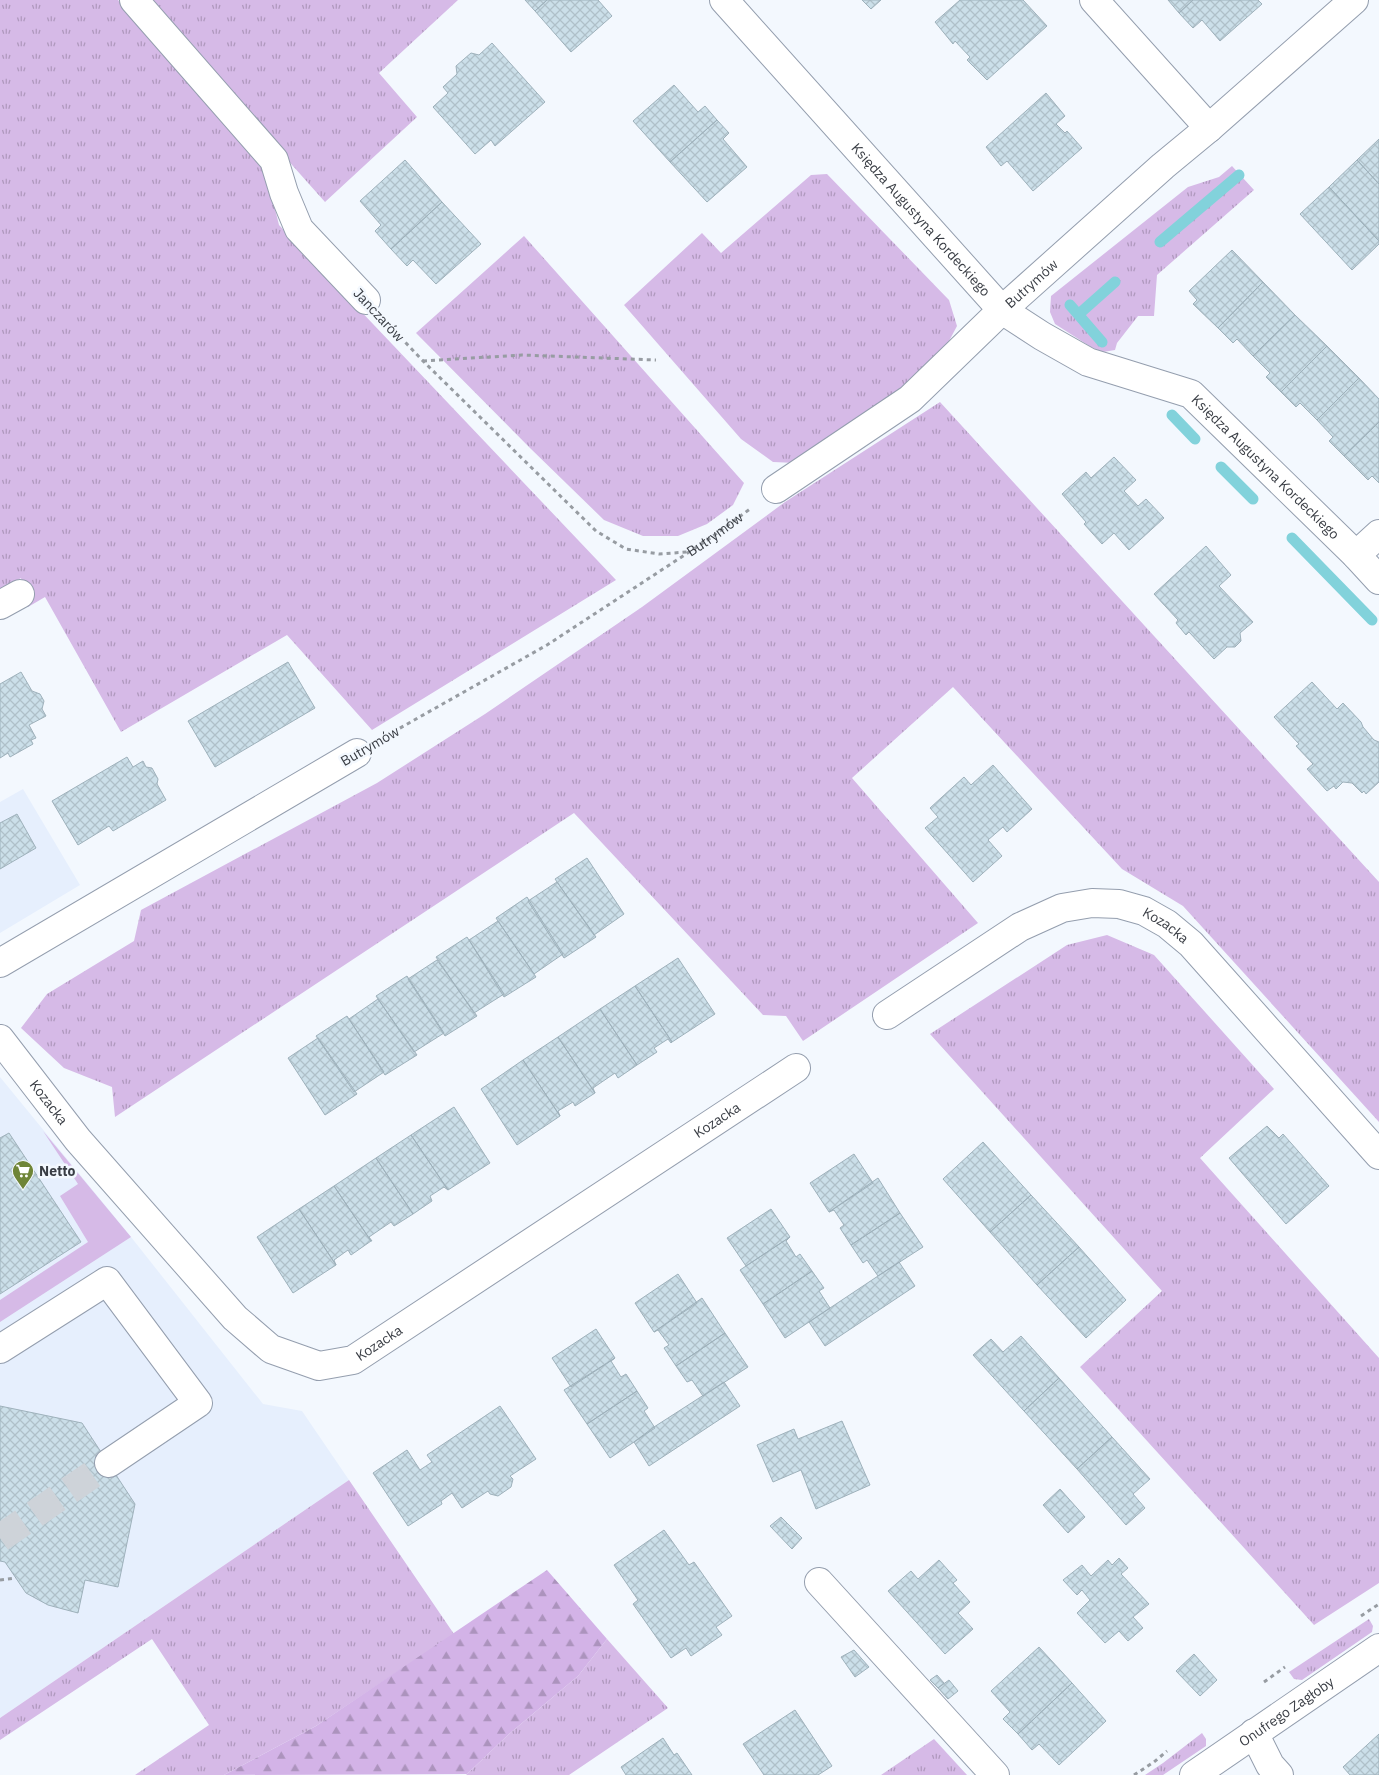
<svg xmlns="http://www.w3.org/2000/svg" width="1379" height="1775" font-family="'IBM Plex Sans',sans-serif">
  <style>
    .built { fill: #e6effd }
    .grass { fill: url(#grass-tufts) }
    .forest { fill: url(#forest-firs) }
    .garden { fill: #d6bae7 }
    .lines { fill: none; stroke-linecap: round; stroke-linejoin: round }
    .stream { stroke: #82d2db; stroke-width: 11 }
    .building { fill: url(#building-cross-hatch); stroke: #9eb1bb }
    .minor-tunnel { stroke: #ced3d9; stroke-width: 28; stroke-dasharray: 28 14; stroke-linecap: butt }
    .minor-casing { stroke: #949eae; stroke-width: 30 }
    .path { stroke: #979ca2; stroke-width: 3; stroke-dasharray: 4 4; stroke-linecap: butt }
    .minor { stroke: #fff; stroke-width: 28 }
    .labels { text-anchor: middle; dominant-baseline: central; stroke-width: 5; stroke-linejoin: round; paint-order: stroke }
    .street-label { font-size: 14px; fill: #393d44; stroke: #f3f8fe }
    .poi-label { font-size: 14px; font-weight: bold; fill: #393d44; stroke: #f3f8fe; text-anchor: start }
  </style>
  <defs>
    <pattern id="grass-tufts" width="24" height="20" patternUnits="userSpaceOnUse" patternTransform="scale(1.25)"><rect width="24" height="20" fill="#d6bae7"/><path d="M3 7l-1-3M5 7V3M7 7l1-3M15 17l-1-3M17 17v-4M19 17l1-3" fill="none" stroke="#af98bd"/></pattern>
    <pattern id="forest-firs" width="22" height="20" patternUnits="userSpaceOnUse" patternTransform="scale(1.25)"><rect width="22" height="20" fill="#d3b3e7"/><path d="M5 1l3.5 6h-7zM16 11l3.5 6h-7z" fill="#ac93bd"/></pattern>
    <pattern id="building-cross-hatch" width="8" height="8" patternUnits="userSpaceOnUse" patternTransform="scale(1.25)"><rect width="8" height="8" fill="#cbdfe9"/><path d="M0 0l8 8M0 8l8-8" fill="none" stroke="#afc0c9"/></pattern>
  </defs>
  <rect width="100%" height="100%" fill="#f3f8fe"/>
  <path class="built" d="M23,789L80,885L0,933V802Z
    M0,1077L131,1237L263,1404L302,1411L349,1480L0,1718Z"/>
  <path class="grass" d="M0,0H118L263,161L279,225L616,580L372,730L287,635L121,732L45,597L28,607L21,578L0,590Z
    M145,0H458L379,73L417,117L325,202Z
    M1232,166L1254,190L1157,275L1154,316H1138L1117,343L1115,350L1103,352L1091,347L1055,324L1050,312L1051,296L1188,187L1219,177Z
    M827,174L949,300L957,326L940,358L867,414L796,463L773,462L741,439L624,305L702,233L721,253L811,175Z
    M524,236L744,483L733,505L707,524L678,536H643L604,520L530,448L416,333Z
    M940,402L1379,882V1122L1183,906L1122,869L953,687L852,778L978,923L803,1041L786,1016L763,1015L574,813L115,1117L112,1087L64,1068L21,1028L47,994L134,941L141,910L377,783L485,714L642,607L785,502Z
    M1107,935L1154,955L1274,1089L1200,1158L1379,1358V1583L1314,1625L1080,1367L1162,1291L930,1034L1067,945Z
    M349,1480L454,1634L316,1726L224,1775H135L209,1725L152,1639L0,1740V1718Z
    M1369,1619L1373,1626L1372,1632L1302,1680L1294,1679L1289,1672Z
    M607,1639L668,1708L569,1775H466L509,1734L578,1676Z
    M1202,1733L1206,1739V1746L1163,1775H1145L1163,1763Z
    M934,1739L967,1775H881Z"/>
  <path class="forest" d="M547,1570L607,1639L578,1676L509,1734L467,1774L224,1775L316,1726Z"/>
  <path class="garden" d="M43,1131L131,1237L0,1322V1300L88,1242L60,1196L78,1184Z"/>
  <g class="lines">
    <path class="stream" d="M1160,242L1239,175
      M1070,305L1102,342
      M1079,314L1115,282
      M1172,415L1195,439
      M1221,467L1253,499
      M1292,538L1372,620"/>
  </g>
  <path class="building" d="M525,0H547L535,11Z
    M547,0H598L612,16L571,52L535,11Z
    M862,0H881L871,9Z
    M960,0H1023L1047,26L987,80L967,60L970,57L955,41L953,44L935,22Z
    M1168,0H1193L1179,13Z
    M1193,0H1258L1262,4L1220,41L1202,20L1193,28L1179,13Z
    M492,43L545,102L495,146L491,140L475,154L433,107L448,93L443,87L457,74L456,66L471,53L479,55Z
    M674,85L698,112L705,106L717,120L670,162L633,121Z
    M1046,93L1065,116L1056,124L1065,133L1067,131L1082,148L1033,191L1007,161L1001,166L986,147Z
    M717,120L729,133L723,139L747,167L707,202L670,162Z
    M1379,139V184L1357,160Z
    M405,160L442,202L391,249L375,231L381,225L360,201Z
    M1357,160L1379,184V241L1329,187Z
    M1329,187L1379,241V244L1352,270L1300,214Z
    M442,202L481,244L436,284L413,260L407,266L391,249Z
    M1232,250L1263,282L1218,328L1193,304L1197,300L1189,291Z
    M1263,282L1295,315L1253,356L1237,339L1233,343L1218,328Z
    M1295,315L1327,346L1281,392L1266,377L1270,373L1253,356Z
    M1327,346L1359,378L1317,420L1300,403L1296,407L1281,392Z
    M1359,378L1379,399V422L1344,456L1329,441L1333,437L1317,420Z
    M1379,422V483L1372,476L1368,480L1344,456Z
    M1114,457L1136,480L1124,491L1138,506L1146,499L1164,518L1129,550L1114,533L1102,544L1084,524L1086,522L1062,494L1086,472L1091,478Z
    M1206,546L1231,575L1219,586L1253,622L1240,633L1241,641L1235,647H1227L1214,659L1189,632L1186,635L1176,623L1178,620L1154,594Z
    M288,662L315,708L215,767L188,721Z
    M21,672L32,691L40,694L44,701L42,709L46,716L29,725L36,738L31,740L33,744L10,757L8,753L0,758V684Z
    M1312,682L1337,709L1343,703L1361,722L1363,727L1374,740L1379,742V782L1366,794L1364,791L1362,793L1352,783L1343,782L1336,789L1334,786L1327,791L1307,769L1313,764L1296,746L1299,744L1274,717Z
    M127,757L133,767L143,761L146,767L152,768L158,779L157,784L166,800L113,831L109,826L78,845L52,801Z
    M993,765L1032,809L1007,832L1003,827L988,840L1002,856L973,882L925,828L938,817L930,808L964,777L971,785Z
    M17,814L36,848L0,869V823Z
    M587,858L624,914L594,935L555,879Z
    M557,882L596,937L564,958L528,901Z
    M527,897L563,954L534,974L496,918Z
    M498,921L536,977L504,997L469,940Z
    M467,937L504,994L474,1013L436,957Z
    M678,958L715,1014L672,1042L635,986Z
    M437,960L477,1016L445,1036L408,979Z
    M407,976L444,1033L414,1052L376,996Z
    M635,986L672,1042L671,1043L668,1039L654,1048L657,1052L637,1065L600,1009Z
    M378,999L417,1055L385,1075L349,1019Z
    M600,1009L637,1065L618,1078L615,1073L593,1088L595,1093L558,1037Z
    M347,1016L384,1072L354,1092L316,1036Z
    M558,1037L595,1093L575,1106L573,1102L558,1111L560,1116L523,1060Z
    M318,1038L357,1094L325,1115L288,1058Z
    M523,1060L560,1116L517,1145L481,1089Z
    M454,1107L490,1163L448,1190L411,1135Z
    M1267,1126L1279,1138L1283,1134L1329,1186L1286,1224L1229,1158Z
    M9,1133L81,1242L0,1294V1138Z
    M411,1135L448,1190L444,1187L430,1196L432,1201L413,1214L376,1158Z
    M983,1142L1031,1195L990,1232L943,1179Z
    M854,1154L873,1183L829,1212L810,1183Z
    M376,1158L413,1214L394,1226L391,1222L369,1237L372,1241H371L334,1186Z
    M878,1178L900,1213L851,1245L840,1228L844,1225L834,1210L829,1212Z
    M334,1186L371,1241L351,1255L348,1250L334,1260L336,1265L299,1209Z
    M1031,1195L1079,1247L1037,1285L990,1232Z
    M299,1209L336,1265L293,1293L257,1237Z
    M771,1209L790,1237L746,1266L727,1238Z
    M900,1213L923,1247L878,1276L867,1260L863,1263L851,1245Z
    M790,1237L786,1241L796,1257L800,1254L812,1271L763,1304L740,1270Z
    M1079,1247L1126,1300L1086,1338L1037,1285Z
    M899,1262L915,1286L825,1346L809,1322Z
    M812,1271L824,1288L819,1291L830,1308L785,1338L763,1304Z
    M678,1274L697,1303L654,1332L635,1303Z
    M702,1298L725,1333L676,1366L664,1348L669,1345L658,1330L654,1332Z
    M596,1329L615,1358L571,1387L552,1358Z
    M725,1333L748,1367L703,1396L692,1380L687,1382L676,1366Z
    M1021,1336L1059,1378L1024,1411L973,1355L991,1339L1003,1352Z
    M615,1358L611,1361L621,1377L626,1374L637,1391L587,1424L564,1390Z
    M1059,1378L1112,1437L1077,1469L1024,1411Z
    M724,1382L740,1406L649,1466L634,1442L654,1427Z
    M637,1391L648,1408L644,1411L655,1428L610,1458L587,1424Z
    M0,1406L82,1423L135,1504L118,1587L85,1580L78,1613L48,1605L26,1593L5,1562L0,1561Z
    M500,1406L536,1459L510,1476L513,1479L511,1487L498,1496L490,1494L488,1491L462,1508L452,1493L441,1501L442,1504L408,1526L373,1473L407,1450L420,1470L432,1462L427,1455Z
    M842,1421L870,1485L816,1509L801,1470L773,1482L757,1445L794,1429L798,1439Z
    M1112,1437L1150,1479L1133,1494L1145,1508L1126,1525L1077,1469Z
    M1060,1489L1085,1517L1068,1533L1043,1505Z
    M781,1517L802,1538L792,1549L770,1526Z
    M664,1530L689,1565L694,1562L732,1616L716,1627L722,1635L691,1656L686,1648L671,1658L633,1604L638,1600L614,1565Z
    M1119,1558L1128,1568L1121,1574L1149,1604L1133,1617L1143,1628L1128,1641L1119,1631L1105,1643L1077,1613L1090,1600L1082,1590L1077,1595L1063,1580L1082,1565L1091,1576L1108,1560L1112,1565Z
    M939,1560L957,1580L953,1583L970,1602L958,1613L973,1629L945,1654L888,1591L911,1571L918,1579Z
    M1039,1647L1072,1683L1018,1734L1003,1719L1010,1712L991,1691Z
    M854,1650L869,1667L855,1677L841,1657Z
    M1194,1654L1217,1680L1200,1696L1176,1671Z
    M937,1675L944,1683L938,1688L930,1680Z
    M949,1680L958,1691L948,1699L938,1688Z
    M1072,1683L1106,1721L1059,1765L1039,1744L1032,1750L1018,1734Z
    M795,1710L832,1766L818,1775H764L743,1744Z
    M1379,1734V1775H1350L1343,1767Z
    M663,1738L674,1755L677,1753L692,1775H626L621,1767Z"/>
  <g class="lines">
    <path class="minor-tunnel" d="M0,1538L109,1463"/>
    <g class="minor-casing">
      <g id="minor">
        <path d="M134,0L274,160L284,193L299,229L366,300"/>
        <path id="s2" d="M724,0L1002,310L1042,336L1088,362L1191,394L1356,555L1379,580"/>
        <path d="M1094,0L1209,128"/>
        <path id="s3" d="M776,489L910,399L1002,310L1163,166L1209,128L1354,0"/>
        <path d="M1356,555L1379,534"/>
        <path d="M0,605L20,594"/>
        <path d="M0,963L357,753"/>
        <path id="s4" d="M887,1015L1020,927L1062,908L1092,903L1119,904L1144,911L1167,924L1191,944L1379,1155"/>
        <path id="s5" d="M0,1039L78,1140L235,1318L271,1349L319,1366L353,1360L796,1068"/>
        <path d="M0,1349L107,1281L198,1403L109,1463"/>
        <path d="M819,1582L995,1775"/>
        <path d="M1254,1733L1270,1765L1279,1775"/>
        <path id="s6" d="M1194,1775L1379,1648"/>
      </g>
    </g>
    <g class="path">
      <path d="M389,325L423,361L596,531L626,549L659,554L687,552"/>
      <path d="M423,361L522,355L656,360"/>
      <path id="s1" d="M386,736L547,645L709,539L750,509"/>
      <path d="M0,1580L16,1578"/>
      <path d="M1361,1616L1379,1604"/>
      <path d="M1264,1682L1285,1667"/>
      <path d="M1134,1775L1154,1762L1167,1751"/>
    </g>
    <use href="#minor" class="minor"/>
  </g>
  <defs>
    <g id="supermarket-pin" transform="scale(1.125)"><path d="M0 17L-7.5 6A9.5 9.5 0 1 1 7.5 6Z" fill="#6f8537" stroke="#f3f8fe"/><path d="M-6-5.5h2.5l.6 2H6L4.5 2H-2.5L-4.4-4H-6ZM-1.5 3.2a1.3 1.3 0 1 0 .1 0ZM3 3.2a1.3 1.3 0 1 0 .1 0Z" fill="#fff"/></g>
  </defs>
  <g fill-rule="evenodd">
    <use href="#supermarket-pin" x="23" y="1171"/>
  </g>
  <g class="labels">
    <g class="street-label">
      <text stroke="none"><textPath href="#s2" startOffset="295">Księdza Augustyna Kordeckiego</textPath></text>
      <text stroke="none"><textPath href="#s3" startOffset="329">Butrymów</textPath></text>
      <text transform="translate(379 315) rotate(47)">Janczarów</text>
      <text stroke="none"><textPath href="#s2" startOffset="729">Księdza Augustyna Kordeckiego</textPath></text>
      <text stroke="none"><textPath href="#s1" startOffset="386">Butrymów</textPath></text>
      <text transform="translate(370 746) rotate(-30)">Butrymów</text>
      <text stroke="none"><textPath href="#s4" startOffset="315">Kozacka</textPath></text>
      <text stroke="none"><textPath href="#s5" startOffset="80">Kozacka</textPath></text>
      <text stroke="none"><textPath href="#s5" startOffset="934">Kozacka</textPath></text>
      <text stroke="none"><textPath href="#s5" startOffset="529">Kozacka</textPath></text>
      <text stroke="none"><textPath href="#s6" startOffset="112">Onufrego Zagłoby</textPath></text>
    </g>
    <g class="poi-label">
      <text x="39" y="1171">Netto</text>
    </g>
  </g>
</svg>
